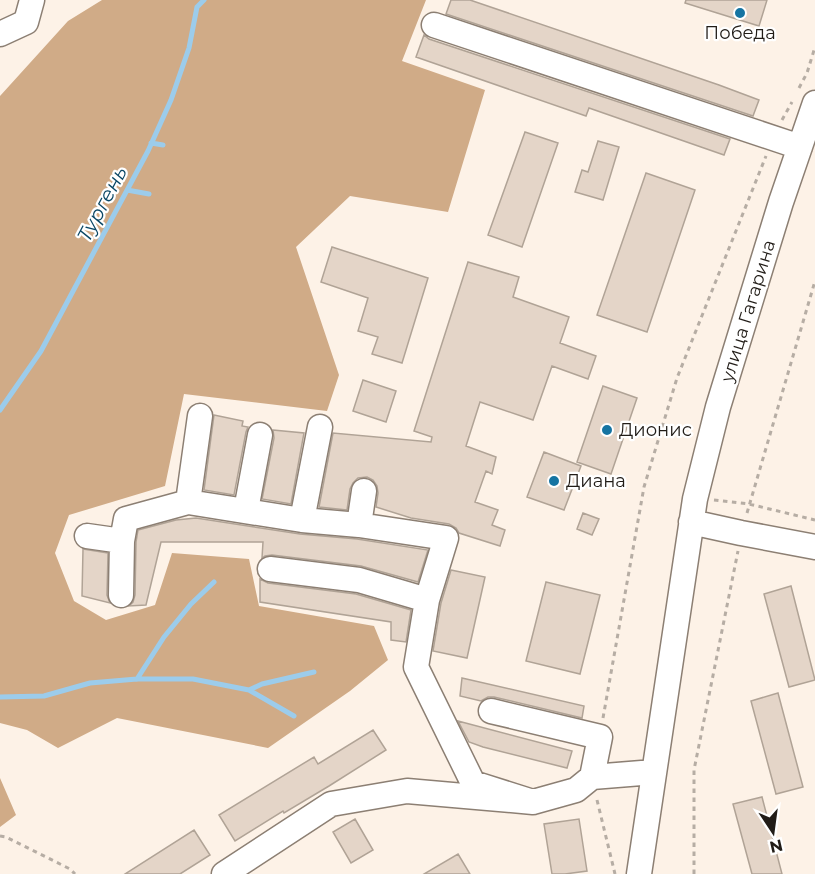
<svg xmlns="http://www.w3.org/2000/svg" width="815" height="874" font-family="Montserrat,sans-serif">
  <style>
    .forest { fill: #d0ab87 }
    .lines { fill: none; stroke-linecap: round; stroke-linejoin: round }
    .stream { stroke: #9ccceb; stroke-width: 5 }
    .building { fill: #e4d5c8; stroke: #b0a396; stroke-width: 1.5 }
    .minor-casing { stroke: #8c7f73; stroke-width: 27 }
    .path { stroke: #b6ada4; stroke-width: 3; stroke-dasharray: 4.5 4.5; stroke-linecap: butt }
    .minor { stroke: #fff; stroke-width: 24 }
    .poi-dot { fill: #1574a2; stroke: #fff; stroke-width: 2 }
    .labels { text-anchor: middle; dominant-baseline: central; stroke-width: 4.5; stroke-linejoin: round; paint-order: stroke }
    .poi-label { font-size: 18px; fill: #211c17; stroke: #fff; text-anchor: start }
    .street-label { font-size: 18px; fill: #211c17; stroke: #fff }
    .water-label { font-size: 20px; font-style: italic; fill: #0a4765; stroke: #fff }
  </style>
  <rect width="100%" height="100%" fill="#fdf2e7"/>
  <path class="forest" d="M102,0H426L402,61L485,90L448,212L350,196L296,247L339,375L327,411L184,394L165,486L69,515L55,553L74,601L106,620L155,605L172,553L249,559L259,606L374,626L388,660L350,691L268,748L117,718L58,748L27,730L0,723V96L68,21Z
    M0,778L16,815L0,827Z"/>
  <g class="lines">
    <path class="stream" d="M151,143L163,145
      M127,190L149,194
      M0,410L41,351L148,151L171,100L189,48L197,7L204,0
      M137,679L164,637L191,604L214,582
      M249,690L262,684L314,672
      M0,697L44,696L90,683L137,679H193L249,690L294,716"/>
  </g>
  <path class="building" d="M451,0H470L719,85L759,100L753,116L446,14Z
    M686,0H767L759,26L685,3Z
    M424,35L429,39L730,139L724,155L589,108L586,116L416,57Z
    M525,132L558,143L522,247L488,235Z
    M598,141L619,147L603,200L575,192L582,170L588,172Z
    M646,173L695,190L647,332L597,315Z
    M332,247L428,278L402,363L372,354L378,337L358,331L368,298L321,282Z
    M468,262L519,277L513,297L569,317L560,343L596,356L588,379L552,366L533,420L480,402L466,446L496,457L492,474L486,471L475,502L498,510L492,525L505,530L500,546L459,533L456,528L449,524L411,518L376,507L378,493L377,486L373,480L367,477L358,478L353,483L350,489L347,510L319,507L333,433L431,442L432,437L414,431Z
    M363,380L396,391L386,422L353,411Z
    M603,386L637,398L611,474L577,462Z
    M214,415L243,421L242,426L248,427L246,432L234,495L204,490Z
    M273,430L304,433L291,504L262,499L274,438Z
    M544,452L581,466L564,510L527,497Z
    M583,513L599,519L592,535L577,529Z
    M196,518L300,534L357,539L428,550L418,582L361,566L272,555L265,556L262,558L263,542H161L146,605L129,606L133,602L135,595L136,542L138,530L176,520Z
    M83,549L108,553L107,595L110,603L82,596Z
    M451,570L485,577L467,658L433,651L441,603Z
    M260,579L268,583L356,594L411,610L406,642L391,640V622L260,602Z
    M546,582L600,595L580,674L526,661Z
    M791,586L815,680L789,687L764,594Z
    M462,678L584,706L582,718L494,697H488L481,701L460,696Z
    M778,693L803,787L776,794L751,701Z
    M458,721L572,751L567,768L483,747L469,742Z
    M373,730L386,750L329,786L284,813L283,811L235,841L219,815L314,757L318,764Z
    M762,797L782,874H752L733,804Z
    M355,819L373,850L351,863L333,832Z
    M579,819L587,871L565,874H552L544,824Z
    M194,830L210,855L180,874H125Z
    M458,854L470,874H424Z"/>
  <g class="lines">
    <g class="minor-casing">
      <path id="minor" d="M434,25L800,147
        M0,34L26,22L32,0
        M188,502L200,416
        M246,510L260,435
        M302,520L320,427
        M691,522L741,533L815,547
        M359,525L364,491
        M87,536L122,541
        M270,569L359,580L427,600
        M121,595L122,541L126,519L188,502L302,520L359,525L446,538L427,600L416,667L473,783L533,802
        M491,711L600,737L592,777
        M224,874L331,804L407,791L533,802L576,790L592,777L654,772
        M639,874L695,499L718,407L781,202L815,103"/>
    </g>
    <path class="path" d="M799,88L807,73L815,47
      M782,120L792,102
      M714,500L749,504L815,520
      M747,513L815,281
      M603,718L644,487L677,378L766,156
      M597,800L615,874
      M0,836L6,837L70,869L75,874
      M694,874V770L738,551"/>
    <use href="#minor" class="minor"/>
  </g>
  <g class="poi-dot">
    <circle cx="740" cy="13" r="6"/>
    <circle cx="607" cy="430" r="6"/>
    <circle cx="554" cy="481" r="6"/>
  </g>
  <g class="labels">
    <g class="poi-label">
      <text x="740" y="33" text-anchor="middle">Победа</text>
      <text x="619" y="430">Дионис</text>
      <text x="566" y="481">Диана</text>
    </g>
    <g class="street-label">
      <text transform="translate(748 311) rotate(-73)">улица Гагарина</text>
    </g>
    <g class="water-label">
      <text transform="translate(102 204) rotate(-62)">Тургень</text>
    </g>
  </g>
  <g transform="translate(773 832) rotate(167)" stroke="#ffffff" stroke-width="4.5" paint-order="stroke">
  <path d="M0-4.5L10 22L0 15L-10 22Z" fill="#211c17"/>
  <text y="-9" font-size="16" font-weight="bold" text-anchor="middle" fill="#211c17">N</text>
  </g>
</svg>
